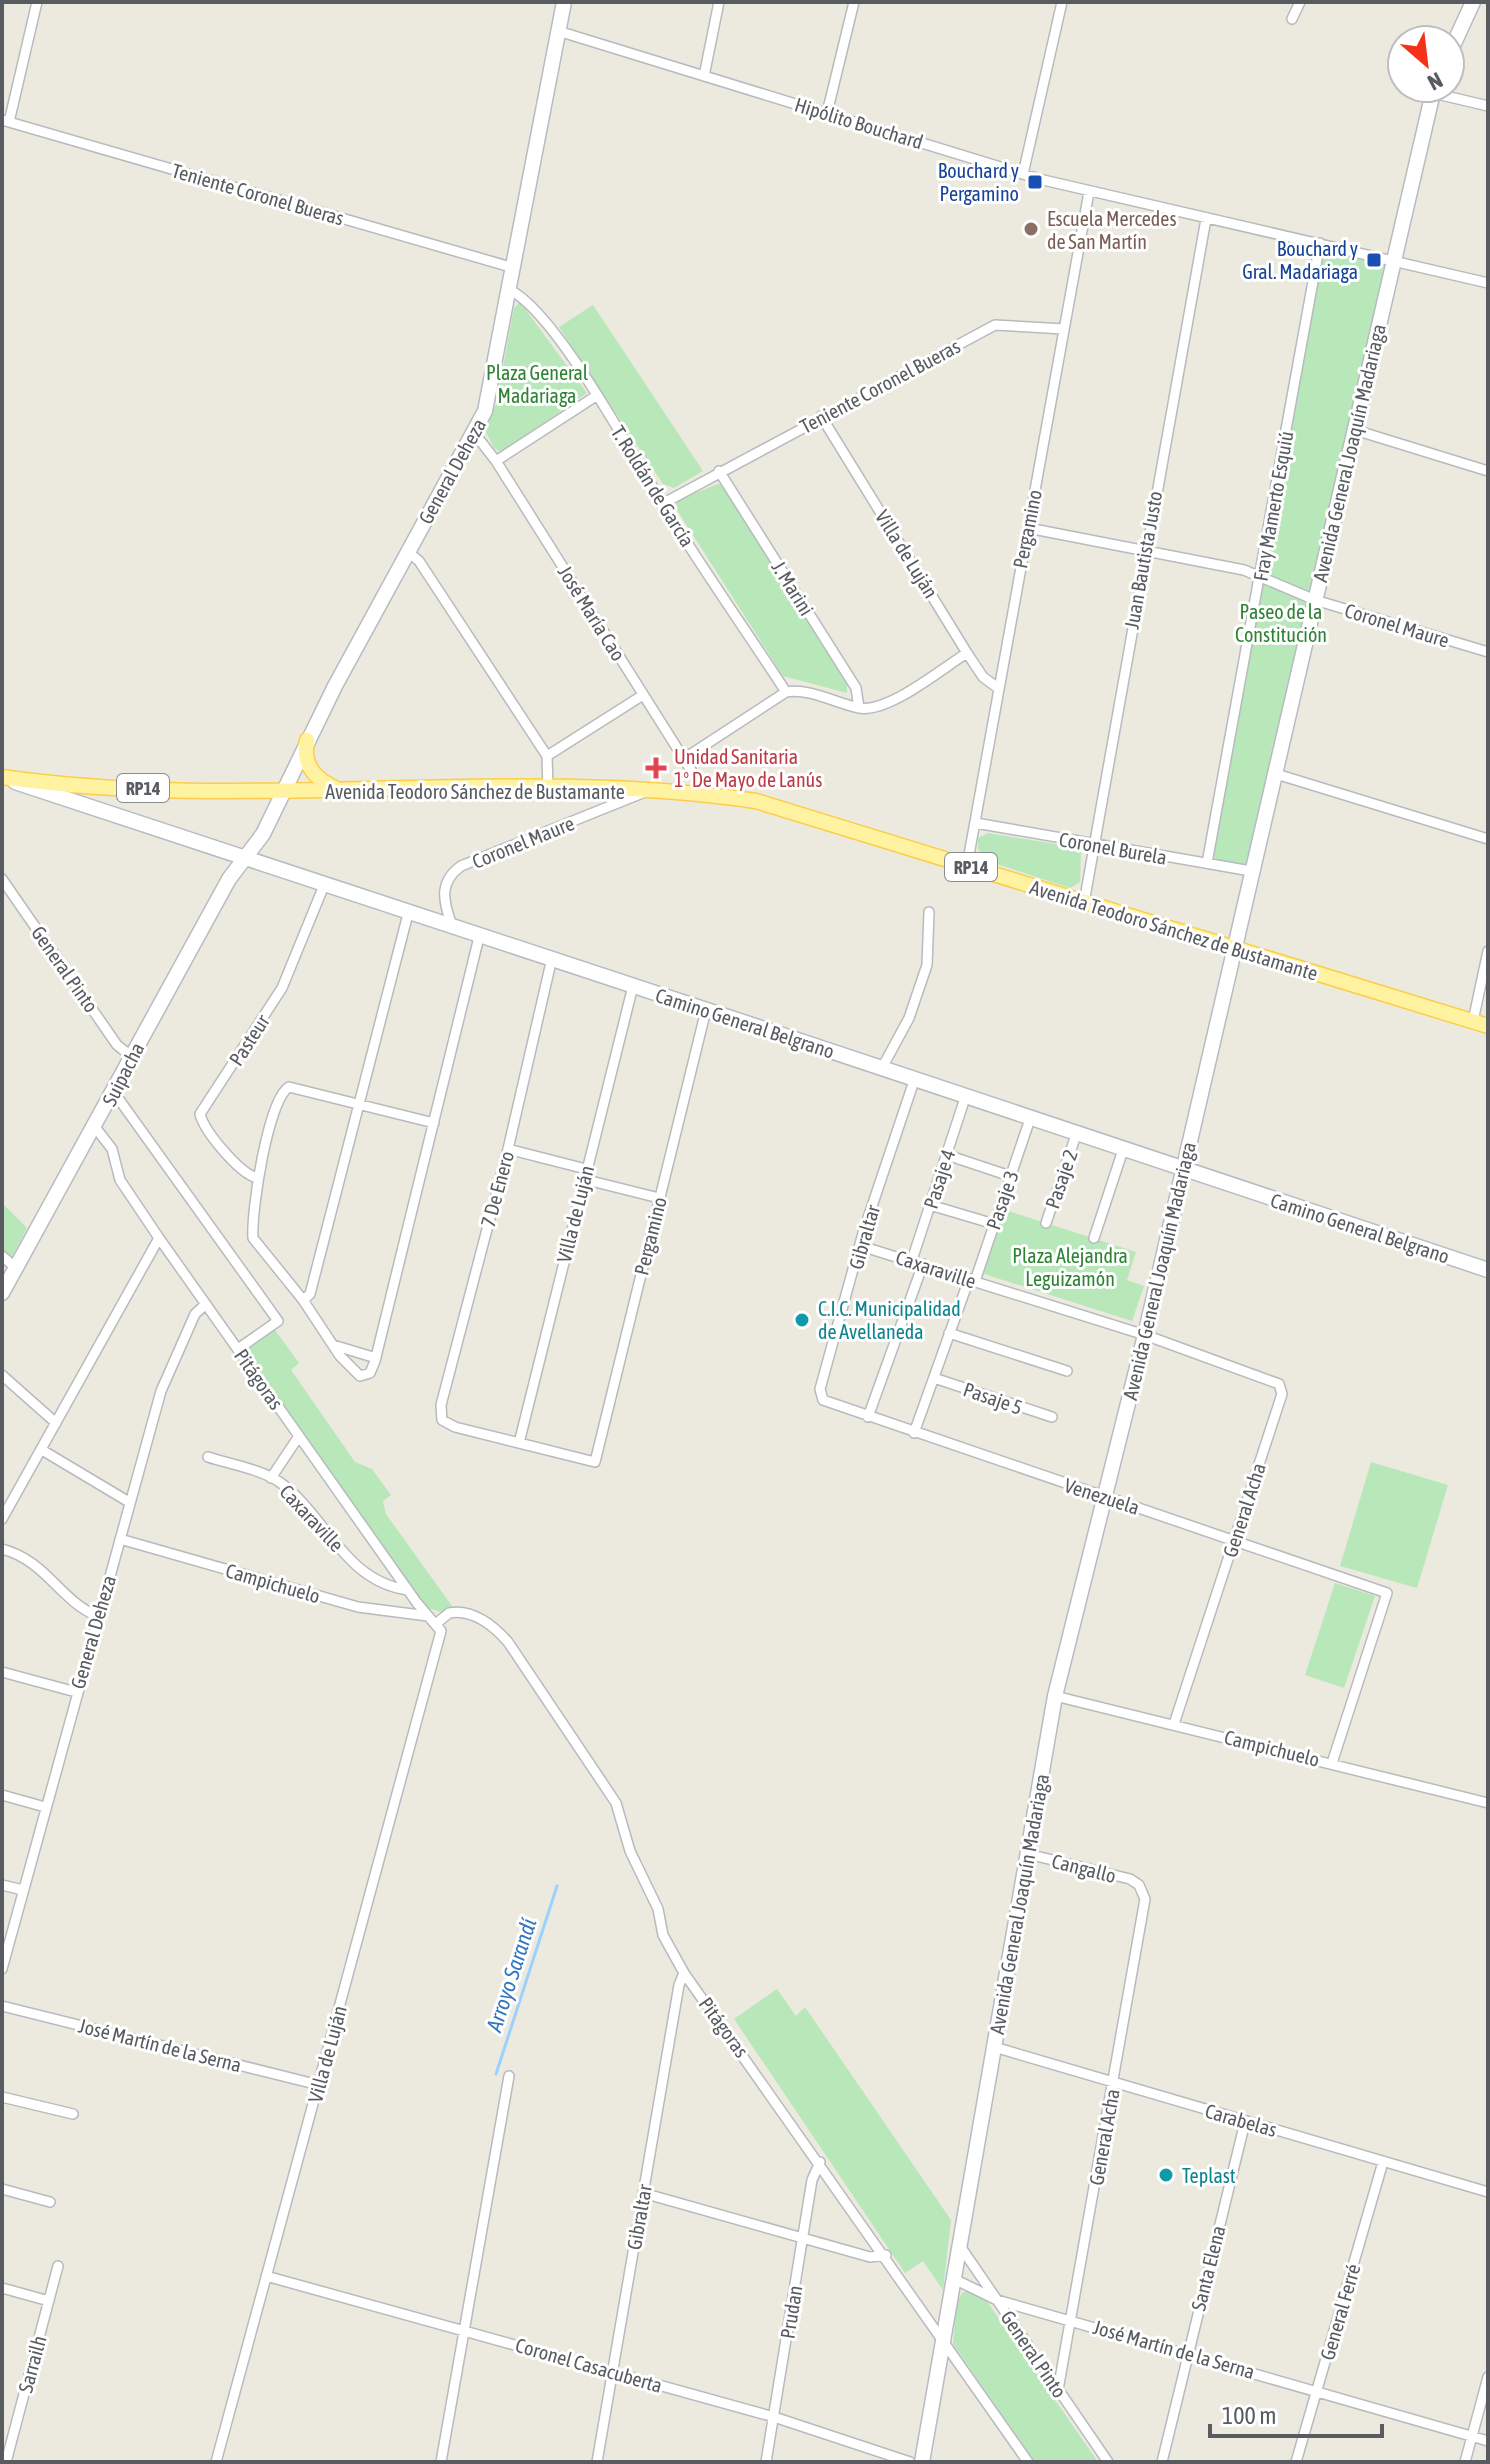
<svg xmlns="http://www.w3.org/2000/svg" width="1490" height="2464" font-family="'Asap Condensed',sans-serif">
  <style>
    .green { fill: #b8e7b9 }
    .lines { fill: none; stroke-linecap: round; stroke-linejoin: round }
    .stream { stroke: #9cd1ff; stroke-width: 3 }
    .street-casing { stroke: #b7babf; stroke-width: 12 }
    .secondary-casing { stroke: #b7bbc2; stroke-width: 17 }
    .primary-casing { stroke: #fcce47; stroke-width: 17 }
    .street { stroke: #fff; stroke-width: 9 }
    .secondary { stroke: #fff; stroke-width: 14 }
    .primary { stroke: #fff2a1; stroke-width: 14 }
    .transit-dot { fill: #1a4fb4; stroke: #fff; stroke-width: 3 }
    .education-dot { fill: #8d6e63; stroke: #fff; stroke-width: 3 }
    .health-dot { fill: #e0444e; stroke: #fff; stroke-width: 3 }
    .culture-dot { fill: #0f9aa8; stroke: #fff; stroke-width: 3 }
    .labels { text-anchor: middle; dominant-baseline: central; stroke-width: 6; stroke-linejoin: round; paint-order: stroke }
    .shield { fill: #fff; stroke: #8a8d90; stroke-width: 2 }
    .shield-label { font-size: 18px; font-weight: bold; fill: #585c61 }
    .street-label { font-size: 20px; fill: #585c61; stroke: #fff }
    .transit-label { font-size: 20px; fill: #164399; stroke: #fff; text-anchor: end }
    .education-label { font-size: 20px; fill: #785e54; stroke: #fff; text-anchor: start }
    .park-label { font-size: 20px; fill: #2d8333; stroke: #fff }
    .health-label { font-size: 20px; fill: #be3a42; stroke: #fff; text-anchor: start }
    .culture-label { font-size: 20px; fill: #0d838f; stroke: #fff; text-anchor: start }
    .water-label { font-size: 22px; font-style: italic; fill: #3476c2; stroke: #fff }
  </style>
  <rect width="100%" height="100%" fill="#eceade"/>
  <path class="green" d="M1320,243L1392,261L1251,871L1207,863Z
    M520,302L587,393L501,452L494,448L483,426L496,405L514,308Z
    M593,305L703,471L674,488L663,484L559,327Z
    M718,484L723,485L847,684V693L783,676L675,507L678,500Z
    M988,833L1074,847L1081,852L1080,882L1070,888L988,861L978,849V838Z
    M2,1203L27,1228L12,1257L2,1249Z
    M999,1208L1136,1252L1127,1280L1144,1286L1132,1321L978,1272Z
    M275,1330L299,1363L291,1370L355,1462L372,1469L391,1495L383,1501L386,1514L452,1606L441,1612L425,1607L245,1351Z
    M1371,1462L1448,1485L1417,1588L1340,1566Z
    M1335,1583L1375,1596L1344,1688L1305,1675Z
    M777,1989L796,2016L805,2007L951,2220L943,2290L923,2261L905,2273L734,2019Z
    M970,2291L986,2300L1098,2462H1035L953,2344L957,2301L963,2292Z"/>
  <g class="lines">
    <path class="stream" d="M496,2074L557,1886"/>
    <g class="street-casing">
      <path id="street" d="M1292,19L1300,2
        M558,31L1039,179L1488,283
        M704,76L719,2
        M1433,93L1488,106
        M827,113L854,2
        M2,120L514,268
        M9,122L37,2
        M1023,174L1062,2
        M510,290C556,313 632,454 662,503C701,567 745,629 786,692
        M821,416L967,653L983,677L998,688
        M1355,430L1488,471
        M475,434L496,461L706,794
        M496,461L596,396
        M719,471L856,688L859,708
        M662,504L995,325L1064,329
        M1028,528L1244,570L1315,600L1488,652
        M408,552L419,561L547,756L548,789
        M547,756L643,695
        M685,758L786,692C810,688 835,703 859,708C889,713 941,669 967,653
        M1273,773L1488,839
        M976,823L1251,871
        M1207,863L1320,243
        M967,866L1089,192
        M2,879L117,1045L131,1056
        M1084,903L1206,219
        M451,923C443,900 439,882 461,866L645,792
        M552,958L508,1149L441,1405L442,1420L455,1427L595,1462L706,1010
        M1473,1021L1488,951
        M882,1068L909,1018L927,965L929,912
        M914,1081L863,1233L820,1389L823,1400L1387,1593L1332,1763
        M113,1091L278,1321L238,1349
        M434,1123L289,1087C268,1099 251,1212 253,1238L303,1300L340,1356L360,1376L370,1373L375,1361L480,933
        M95,1127L112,1149L120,1180L159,1238L417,1603L441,1631L216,2462
        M508,1149L586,1169
        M947,1155L1010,1176
        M257,1178C239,1173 204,1131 200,1114L282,988L325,883
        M583,1179L659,1198
        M930,1205L994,1224
        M1046,1223L1076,1135
        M1094,1238L1123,1150
        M861,1246L1145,1335L1279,1384L1282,1394L1174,1724
        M2,1256L16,1268
        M912,1260L965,1098
        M975,1281L1030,1119
        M303,1300L310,1294L409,910
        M949,1333L1067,1371
        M333,1345L376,1358
        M2,1375L56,1423
        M934,1378L1052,1417
        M868,1417L923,1264
        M914,1433L969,1279
        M519,1443L633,986
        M42,1450L129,1502
        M208,1457C230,1464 259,1469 278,1481C325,1513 343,1581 408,1590
        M271,1478L299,1436
        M2,1519L159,1238
        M120,1539L358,1607L428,1616
        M2,1549C47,1561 58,1599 97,1616
        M437,1623L449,1613C472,1608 494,1626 508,1642L616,1803L630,1851L658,1909L663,1935L684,1973L1028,2462
        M2,1672L76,1692
        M1055,1696L1488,1803
        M2,1795L45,1807
        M1028,1854L1130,1879L1139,1885L1145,1899L1058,2390
        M2,1885L23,1890
        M2,1969L161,1391L195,1314L206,1304
        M2,2006L319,2085
        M994,2047L1488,2192
        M2,2097L73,2114
        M2,2189L50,2202
        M643,2193L870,2257L886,2255
        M960,2246L1108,2462
        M266,2276L774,2417L910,2462
        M954,2279L997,2300L1488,2441
        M2,2288L49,2301
        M6,2462L58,2266
        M441,2462L509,2076
        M597,2462L679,1985L684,1973
        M766,2462L812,2180L820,2162
        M1162,2462L1245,2122
        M1296,2462L1383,2162
        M1465,2462L1488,2377"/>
    </g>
    <g class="secondary-casing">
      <path id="secondary" d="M1450,52L1473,2
        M15,782C507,941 997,1108 1488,1270
        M2,1293L229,879L263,834L335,686L485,411L564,2
        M922,2462L1055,1696L1146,1331L1434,88"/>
    </g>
    <g class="primary-casing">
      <path id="primary" d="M307,740C302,766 315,779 337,789
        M2,777C250,813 509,764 756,801L1488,1026"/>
    </g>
    <use href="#street" class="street"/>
    <use href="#secondary" class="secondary"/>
    <use href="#primary" class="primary"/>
  </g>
  <g class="transit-dot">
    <rect x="1027" y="174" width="16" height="16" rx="4"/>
    <rect x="1366" y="252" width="16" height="16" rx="4"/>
  </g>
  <circle class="education-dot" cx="1031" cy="229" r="8"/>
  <path class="health-dot" d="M652 756h8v8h8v8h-8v8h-8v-8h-8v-8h8z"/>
  <g class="culture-dot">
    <circle cx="802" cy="1320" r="8"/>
    <circle cx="1166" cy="2175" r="8"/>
  </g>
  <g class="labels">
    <g class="shield">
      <rect x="117" y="774" width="52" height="28" rx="6"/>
      <rect x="945" y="853" width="52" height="28" rx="6"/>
    </g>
    <g class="shield-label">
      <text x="143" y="788">RP14</text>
      <text x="971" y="867">RP14</text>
    </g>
    <g class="street-label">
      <text transform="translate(859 123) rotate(17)">Hipólito Bouchard</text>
      <text transform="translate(258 194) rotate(16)">Teniente Coronel Bueras</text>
      <text transform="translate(880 386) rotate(-28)">Teniente Coronel Bueras</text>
      <text transform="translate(1349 453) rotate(-77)">Avenida General Joaquín Madariaga</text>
      <text transform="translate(452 471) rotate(-61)">General Deheza</text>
      <text transform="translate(653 486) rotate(58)">T. Roldán de García</text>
      <text transform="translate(1273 506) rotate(-80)">Fray Mamerto Esquiú</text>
      <text transform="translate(1027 529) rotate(-79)">Pergamino</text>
      <text transform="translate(907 554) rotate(58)">Villa de Luján</text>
      <text transform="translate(1143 560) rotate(-80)">Juan Bautista Justo</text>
      <text transform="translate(793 588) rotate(58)">J. Marini</text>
      <text transform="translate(592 613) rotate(58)">José María Cao</text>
      <text transform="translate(1397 625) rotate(17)">Coronel Maure</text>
      <text x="475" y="791">Avenida Teodoro Sánchez de Bustamante</text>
      <text transform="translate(523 842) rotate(-22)">Coronel Maure</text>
      <text transform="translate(1113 848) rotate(10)">Coronel Burela</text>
      <text transform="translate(1174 930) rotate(17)">Avenida Teodoro Sánchez de Bustamante</text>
      <text transform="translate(65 969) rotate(55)">General Pinto</text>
      <text transform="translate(745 1023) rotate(18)">Camino General Belgrano</text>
      <text transform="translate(249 1040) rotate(-57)">Pasteur</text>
      <text transform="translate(123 1074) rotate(-63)">Suipacha</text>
      <text transform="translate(939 1179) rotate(-72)">Pasaje 4</text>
      <text transform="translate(1061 1179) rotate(-71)">Pasaje 2</text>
      <text transform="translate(497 1189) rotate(-75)">7 De Enero</text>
      <text transform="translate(1002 1200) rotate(-71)">Pasaje 3</text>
      <text transform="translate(575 1214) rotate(-76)">Villa de Luján</text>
      <text transform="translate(1360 1228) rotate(18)">Camino General Belgrano</text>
      <text transform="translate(650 1236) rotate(-76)">Pergamino</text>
      <text transform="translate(864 1237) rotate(-74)">Gibraltar</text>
      <text transform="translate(936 1269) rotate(18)">Caxaraville</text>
      <text transform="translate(1159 1271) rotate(-77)">Avenida General Joaquín Madariaga</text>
      <text transform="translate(259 1379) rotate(55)">Pitágoras</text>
      <text transform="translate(993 1398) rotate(19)">Pasaje 5</text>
      <text transform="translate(1102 1496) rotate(18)">Venezuela</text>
      <text transform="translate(1244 1510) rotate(-72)">General Acha</text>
      <text transform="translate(312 1518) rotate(47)">Caxaraville</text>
      <text transform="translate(273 1583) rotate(16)">Campichuelo</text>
      <text transform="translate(93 1632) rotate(-74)">General Deheza</text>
      <text transform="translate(1272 1748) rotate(14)">Campichuelo</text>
      <text transform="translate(1084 1868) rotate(14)">Cangallo</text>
      <text transform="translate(1019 1904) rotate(-80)">Avenida General Joaquín Madariaga</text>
      <text transform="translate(724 2027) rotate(54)">Pitágoras</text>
      <text transform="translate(160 2045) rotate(14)">José Martín de la Serna</text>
      <text transform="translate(327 2054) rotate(-75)">Villa de Luján</text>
      <text transform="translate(1241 2120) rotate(16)">Carabelas</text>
      <text transform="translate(1104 2137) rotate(-80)">General Acha</text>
      <text transform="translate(639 2217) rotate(-80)">Gibraltar</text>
      <text transform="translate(1208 2268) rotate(-76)">Santa Elena</text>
      <text transform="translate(791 2312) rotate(-81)">Prudan</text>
      <text transform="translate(1340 2312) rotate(-74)">General Ferré</text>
      <text transform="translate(1174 2349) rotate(16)">José Martín de la Serna</text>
      <text transform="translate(1034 2354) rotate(56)">General Pinto</text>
      <text transform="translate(32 2364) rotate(-75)">Sarrailh</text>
      <text transform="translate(589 2365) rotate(16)">Coronel Casacuberta</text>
    </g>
    <g class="transit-label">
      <text x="1019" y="170">Bouchard y<tspan x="1019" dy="23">Pergamino</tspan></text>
      <text x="1358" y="248">Bouchard y<tspan x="1358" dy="23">Gral. Madariaga</tspan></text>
    </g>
    <g class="education-label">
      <text x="1047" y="218">Escuela Mercedes<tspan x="1047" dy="23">de San Martín</tspan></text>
    </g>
    <g class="park-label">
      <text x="537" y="372">Plaza General<tspan x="537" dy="23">Madariaga</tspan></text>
      <text x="1281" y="611">Paseo de la<tspan x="1281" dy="23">Constitución</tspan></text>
      <text x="1070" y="1255">Plaza Alejandra<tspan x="1070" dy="23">Leguizamón</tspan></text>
    </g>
    <g class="health-label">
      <text x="674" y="756">Unidad Sanitaria<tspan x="674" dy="23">1° De Mayo de Lanús</tspan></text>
    </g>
    <g class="culture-label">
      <text x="818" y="1308">C.I.C. Municipalidad<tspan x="818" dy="23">de Avellaneda</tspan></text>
      <text x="1182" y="2175">Teplast</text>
    </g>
    <g class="water-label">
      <text transform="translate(511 1975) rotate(-72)">Arroyo Sarandí</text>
    </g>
  </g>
  <rect width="1490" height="2464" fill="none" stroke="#585c61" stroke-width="8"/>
  <g transform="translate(1426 64) rotate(152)"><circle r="38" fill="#ffffff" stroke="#bcbec0" stroke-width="2"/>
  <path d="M0-6L14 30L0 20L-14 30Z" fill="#f6311a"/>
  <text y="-12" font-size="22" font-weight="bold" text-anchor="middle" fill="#585c61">N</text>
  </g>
  <path d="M1210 2424v12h172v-12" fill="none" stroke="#585c61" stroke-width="4"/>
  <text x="1222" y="2424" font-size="24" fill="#585c61" stroke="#ffffff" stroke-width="6" paint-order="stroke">100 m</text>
</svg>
